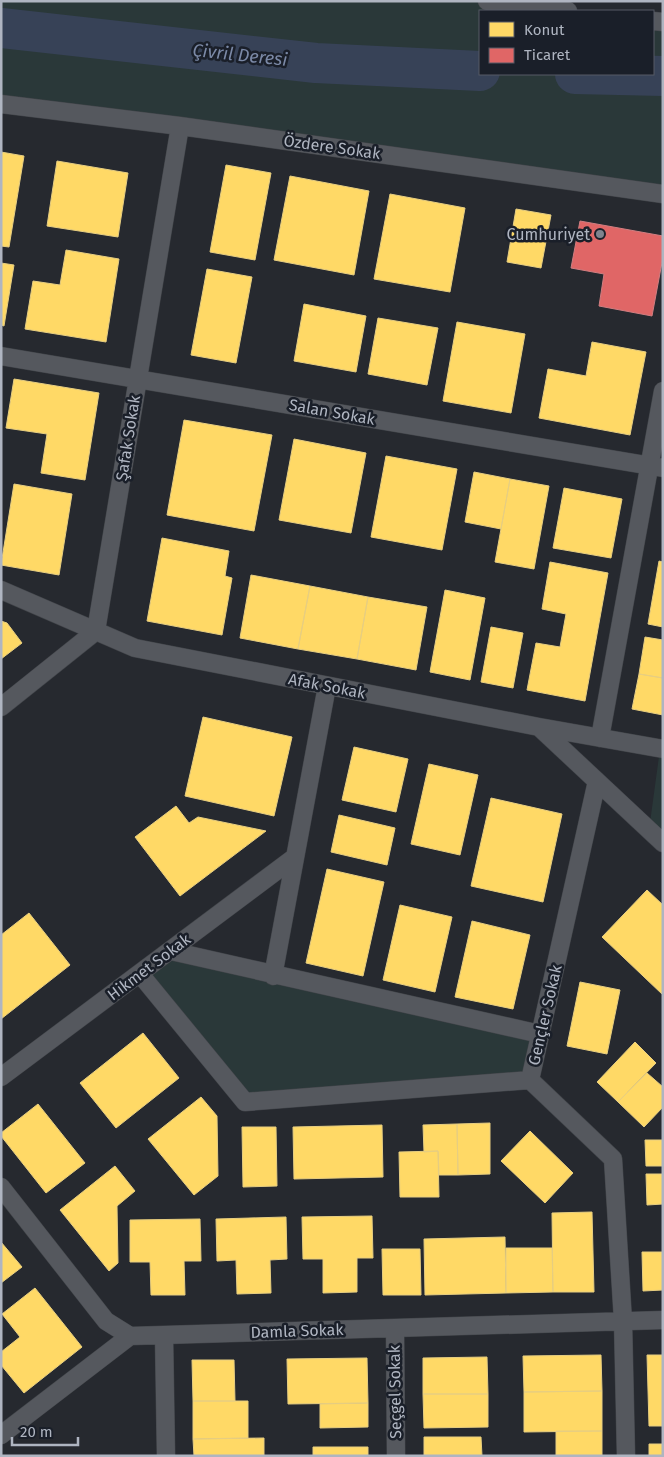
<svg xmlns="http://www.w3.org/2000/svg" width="664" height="1457" font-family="'Fira Sans',sans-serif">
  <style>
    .green { fill: #2a3839 }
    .homes { fill: #ffd966; stroke: #e7ce81 }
    .shops { fill: #e06666; stroke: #d17e81 }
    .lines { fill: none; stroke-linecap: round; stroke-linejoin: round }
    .river { stroke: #374257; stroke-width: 40 }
    .minor-casing { stroke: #414449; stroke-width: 19 }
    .minor { stroke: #55585e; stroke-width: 18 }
    .poi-dot { fill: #7f848e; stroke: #1a1f29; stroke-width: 2 }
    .labels { text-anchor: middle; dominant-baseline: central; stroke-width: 5; stroke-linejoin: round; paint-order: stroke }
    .street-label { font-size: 16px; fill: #afb5c1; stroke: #1a1f29 }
    .poi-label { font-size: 16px; fill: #afb5c1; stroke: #1a1f29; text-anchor: end }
    .water-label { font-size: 18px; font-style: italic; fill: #7b89a6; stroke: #1a1f29 }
  </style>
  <rect width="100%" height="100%" fill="#26292f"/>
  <path class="green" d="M1,1H487L568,11H480V74H653V21L663,22V194L1,104Z
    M660,749H663V843L649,830Z
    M171,951L540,1034L530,1080L245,1102L140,974Z"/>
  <path class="homes" d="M1,152L24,156L9,247L1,246Z
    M57,161L128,173L118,237L47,226Z
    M226,165L271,173L255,260L210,252Z
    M290,176L369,191L354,275L274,260Z
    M390,194L465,208L450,292L374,279Z
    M516,209L551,215L541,268L507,262Z
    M66,250L119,259L106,342L25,329L33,281L60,285Z
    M1,263L14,265L4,326L1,325Z
    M207,269L252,277L236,363L191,355Z
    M304,304L366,316L356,372L294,361Z
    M378,318L438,328L427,385L368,374Z
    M457,322L525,334L511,413L443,401Z
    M592,342L646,352L630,435L539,418L548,369L586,376Z
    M14,379L99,393L85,480L41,473L47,434L6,428Z
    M184,420L272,435L254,531L167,515Z
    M294,439L366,453L351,533L279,520Z
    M386,456L457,469L442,550L371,537Z
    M474,472L510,479L501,529L465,522Z
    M510,479L549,486L534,569L495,562Z
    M14,484L72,494L59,575L1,565Z
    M564,488L622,499L611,558L553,548Z
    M162,538L229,551L225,576L232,578L222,635L147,621Z
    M659,561L663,562V627L648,624Z
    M550,562L608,573L585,701L527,690L536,643L560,647L566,614L542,609Z
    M251,575L310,586L298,649L240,638Z
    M310,586L368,597L357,659L298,649Z
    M445,590L485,598L470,680L430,672Z
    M368,597L427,607L416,670L357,659Z
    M1,621L7,623L22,643L1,659Z
    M491,627L523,633L513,688L481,682Z
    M645,637L663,640V678L639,674Z
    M639,674L663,678V715L632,709Z
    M203,717L292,737L274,816L185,796Z
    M354,747L408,759L396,812L342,800Z
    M429,764L478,775L460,855L411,844Z
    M491,798L562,814L543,902L471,886Z
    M176,806L189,823L198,817L266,831L180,896L135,837Z
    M339,815L395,828L387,865L331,852Z
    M327,869L384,882L363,976L306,963Z
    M647,890L663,905V995L602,937Z
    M400,905L452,917L435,992L383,980Z
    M29,913L70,965L1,1019V935Z
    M472,921L530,935L513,1009L455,997Z
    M580,982L620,990L607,1054L567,1046Z
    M143,1033L179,1078L116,1128L80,1083Z
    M635,1042L656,1063L618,1102L597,1082Z
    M647,1073L663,1087V1107L644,1127L618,1102Z
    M201,1097L217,1116L218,1176L194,1195L148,1139Z
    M38,1104L85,1163L46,1193L1,1136V1133Z
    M490,1123V1174L458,1175L457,1124Z
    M457,1124L458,1175H439L438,1151L424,1152L423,1125Z
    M382,1125L383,1177L294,1179L293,1127Z
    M242,1127H276L277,1186L243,1187Z
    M530,1131L573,1173L545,1203L501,1161Z
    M645,1140H663V1166H646Z
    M438,1151L439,1197H400L399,1152Z
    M115,1166L135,1191L117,1206L118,1263L109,1271L60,1210Z
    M646,1174H663V1204L647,1205Z
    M592,1212L594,1292H553L552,1213Z
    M372,1216L373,1258H357V1292L323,1293V1259H303L302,1217Z
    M286,1217L287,1259L270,1260L271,1293L237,1294L236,1260L217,1261L216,1219Z
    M200,1219L201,1261H184L185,1295H151L150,1262H130V1220Z
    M505,1237L506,1293L425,1295L424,1239Z
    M1,1242L22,1267L1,1283Z
    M506,1248H552L553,1292L506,1293Z
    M382,1249H420L421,1295H383Z
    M642,1252H663V1290L643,1291Z
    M35,1288L82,1347L24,1393L1,1365V1352L20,1337L2,1314Z
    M601,1355L602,1391L524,1392L523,1356Z
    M647,1355H663V1426H649Z
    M487,1357L488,1394H423V1358Z
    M367,1358L368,1403L288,1404L287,1359Z
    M192,1360H234L235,1401H193Z
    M602,1391V1431L524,1432V1392Z
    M423,1394H488V1427L424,1428Z
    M193,1401H248V1438L193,1439Z
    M368,1403V1427L320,1428V1404Z
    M556,1431H602V1456H556Z
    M424,1437H481L482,1456H424Z
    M264,1438V1456H194L193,1439Z
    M649,1444H663V1456H649Z
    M313,1447H368V1456H313Z"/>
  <path class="shops" d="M580,221L663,236V257L652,316L599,306L604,274L571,268Z"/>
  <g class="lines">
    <path class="river" d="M1,28L316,63L480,71
      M575,74L663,76"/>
    <g class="minor-casing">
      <path id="minor" d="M487,1L568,11
        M653,21L663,22
        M1,104L180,126L663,194
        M1,356L663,468
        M1,590L135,648L539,727L663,749
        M1,707L96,631L180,126
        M539,727L663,843
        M600,738L663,391
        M597,781L530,1080L613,1159L623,1321L626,1456
        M171,951L540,1034
        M140,974L245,1102L530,1080
        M273,976L327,686
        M1,1077L295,857
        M1,1187L106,1321L130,1336L663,1320
        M395,1328L396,1456
        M164,1335L166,1456
        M1,1435L130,1336"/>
    </g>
    <use href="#minor" class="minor"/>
  </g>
  <circle class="poi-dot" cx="600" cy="234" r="5"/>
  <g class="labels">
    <g class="street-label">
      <text transform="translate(332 147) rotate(8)">Özdere Sokak</text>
      <text transform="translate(332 412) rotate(10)">Salan Sokak</text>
      <text transform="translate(128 438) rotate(-81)">Şafak Sokak</text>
      <text transform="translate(327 686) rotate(11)">Afak Sokak</text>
      <text transform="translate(149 967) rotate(-37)">Hikmet Sokak</text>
      <text transform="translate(545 1015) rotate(-77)">Gençler Sokak</text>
      <text transform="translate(297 1331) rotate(-2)">Damla Sokak</text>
      <text transform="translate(395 1392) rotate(-91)">Seçgel Sokak</text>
    </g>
    <g class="poi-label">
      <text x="590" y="234">Cumhuriyet</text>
    </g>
    <g class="water-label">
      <text transform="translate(240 55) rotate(6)">Çivril Deresi</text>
    </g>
  </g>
  <rect width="664" height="1457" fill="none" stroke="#afb5c1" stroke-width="5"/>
  <rect x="479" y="10" width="175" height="65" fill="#1a1f29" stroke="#565b66"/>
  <rect x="489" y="22" width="25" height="15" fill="#ffd966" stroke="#565b66"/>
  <text x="524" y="35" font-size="15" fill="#afb5c1">Konut</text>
  <rect x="489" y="48" width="25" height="15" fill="#e06666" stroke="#565b66"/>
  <text x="524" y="60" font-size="15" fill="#afb5c1">Ticaret</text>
  <path d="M12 1437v8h66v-8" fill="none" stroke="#afb5c1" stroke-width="2.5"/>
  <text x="20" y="1437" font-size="15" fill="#afb5c1" stroke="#1a1f29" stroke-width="4" paint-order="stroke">20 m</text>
</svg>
